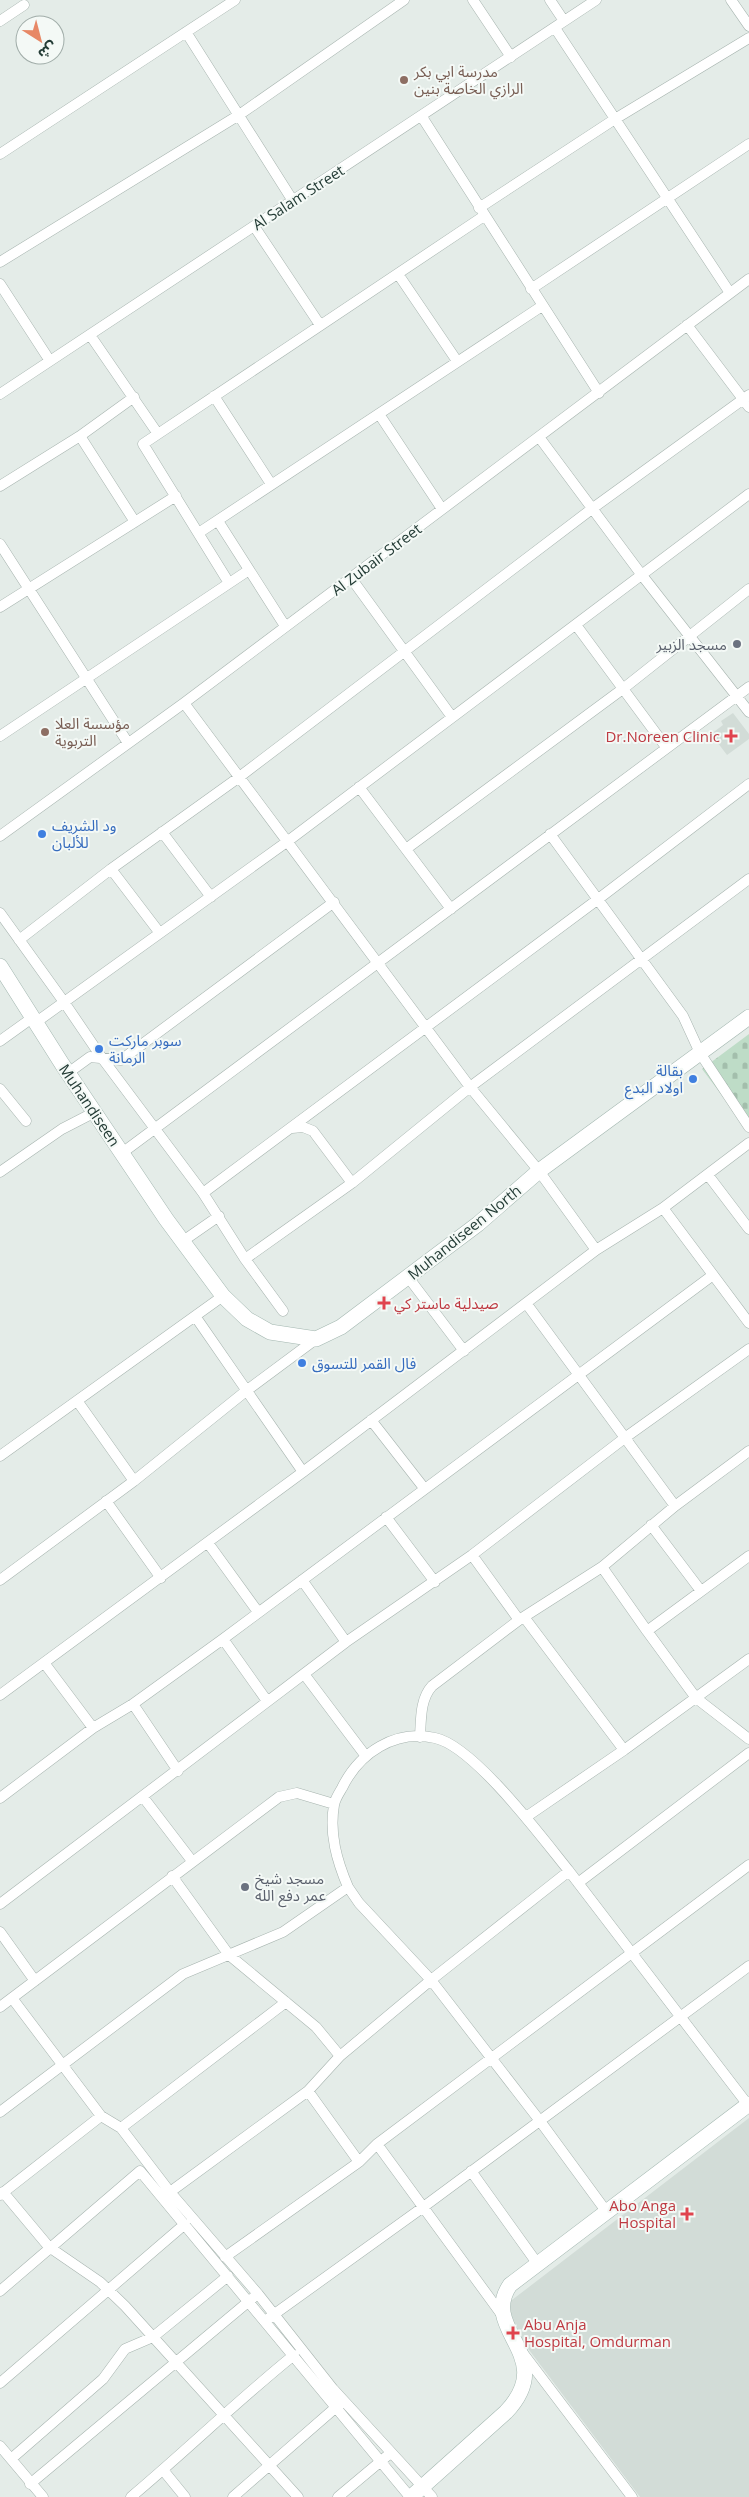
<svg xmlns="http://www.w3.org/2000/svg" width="749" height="2497" font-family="'Open Sans','Noto Sans Arabic',sans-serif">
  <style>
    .built { fill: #d2dcd7 }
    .cemetery { fill: url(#cemetery-stones) }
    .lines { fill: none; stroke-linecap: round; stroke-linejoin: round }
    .street-casing { stroke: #a7b4af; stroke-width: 11 }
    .secondary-casing { stroke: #a3b7b0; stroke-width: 16 }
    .street { stroke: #fff; stroke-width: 10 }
    .secondary { stroke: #fff; stroke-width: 15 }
    .education-dot { fill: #8d6e63; stroke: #f4f9f6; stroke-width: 2 }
    .worship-dot { fill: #6b7280; stroke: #f4f9f6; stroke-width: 2 }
    .health-dot { fill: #e0444e; stroke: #f4f9f6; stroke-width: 2 }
    .shop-dot { fill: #3f7fe0; stroke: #f4f9f6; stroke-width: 2 }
    .labels { text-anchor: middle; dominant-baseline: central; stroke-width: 4; stroke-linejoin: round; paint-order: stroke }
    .education-label { font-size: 15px; fill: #785e54; stroke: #f4f9f6; text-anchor: start }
    .street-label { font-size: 15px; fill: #243c36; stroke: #f4f9f6 }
    .worship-label { font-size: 15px; fill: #5b616d; stroke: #f4f9f6; text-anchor: end }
    .health-label { font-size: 15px; fill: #be3a42; stroke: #f4f9f6; text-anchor: end }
    .shop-label { font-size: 15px; fill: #366cbe; stroke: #f4f9f6; text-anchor: start }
  </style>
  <defs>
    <pattern id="cemetery-stones" width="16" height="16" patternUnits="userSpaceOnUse" patternTransform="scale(1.25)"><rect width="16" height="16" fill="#bedcc7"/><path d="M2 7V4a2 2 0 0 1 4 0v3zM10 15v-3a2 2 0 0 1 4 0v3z" fill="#a3beac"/></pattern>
  </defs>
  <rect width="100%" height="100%" fill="#e4ece8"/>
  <path class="built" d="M733,713L749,734V739L727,755L711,734L723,725L721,721Z
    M749,2118V2497H640L499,2310Z"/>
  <path class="cemetery" d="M749,1034V1131L702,1069Z"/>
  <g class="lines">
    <g class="street-casing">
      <path id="street" d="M473,0L511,57
        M550,0L564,21
        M731,0L749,26
        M0,21L24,5
        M555,28L730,293
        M186,32L293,201
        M422,117L599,393
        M0,154L235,0
        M479,208L615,119L749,38
        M254,226L320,325
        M0,262L239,115L404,0
        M398,274L457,361
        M0,284L50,361
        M531,289L749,144
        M687,325L749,407
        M90,335L158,434
        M0,394L596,0
        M214,396L271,484
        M379,414L442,509
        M80,436L135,522
        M539,437L641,574L749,712
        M0,486L80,436L134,397
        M218,521L285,626
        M200,532L542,306
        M0,544L128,743
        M351,578L452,717
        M229,583L143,444L484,216
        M0,607L176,496
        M576,625L666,747
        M184,703L470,1087L539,1171L596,1250
        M0,736L249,570
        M359,787L451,909
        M162,832L211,897
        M550,834L683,1016L700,1053L749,1127
        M0,836L184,703L749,279
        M406,849L624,688L749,589
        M111,869L159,932
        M0,913L64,1002L102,1058L203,1193L245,1259L283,1311
        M19,940L111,869L238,778L593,508L749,395
        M35,1023L288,841L749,494
        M0,1041L32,1018
        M68,1073L90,1057L121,1060L334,902
        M0,1089L26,1121
        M292,1128L303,1127L313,1131L352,1183
        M122,1153L749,687
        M0,1172L62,1129L95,1112
        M708,1175L749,1229
        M203,1193L597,900L749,784
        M663,1208L749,1323
        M183,1241L219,1216
        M245,1259L352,1183L470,1087L749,879
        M408,1277L464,1351
        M526,1303L675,1506
        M78,1402L134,1481
        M371,1420L424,1488
        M0,1456L223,1296
        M303,1472L596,1250L663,1208L749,1143
        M106,1501L161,1578
        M386,1517L435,1582
        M651,1525L701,1591
        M208,1543L258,1612
        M472,1555L519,1620
        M602,1567L647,1631L749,1556
        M0,1580L134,1481L246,1391L316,1339
        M302,1580L346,1642
        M524,1617L624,1750L526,1817
        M647,1631L696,1698L749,1739
        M223,1639L267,1701
        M45,1664L93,1728
        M304,1674L365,1755
        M0,1695L303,1472L195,1316
        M133,1704L178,1771
        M420,1737C421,1720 420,1699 432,1686L519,1620L602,1567L675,1506L749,1451
        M624,1750L749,1659
        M143,1797L192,1861
        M0,1798L93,1728L133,1704L223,1639L713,1275
        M172,1876L229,1955L316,2027L340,2056
        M578,1883L749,1753
        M0,1904L346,1642L472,1555L626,1437L749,1349
        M0,1932L35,1981
        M12,1998L101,2116L121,2128L170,2192L258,2294L333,2389L432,2497
        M0,2007L279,1797L297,1793L334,1804
        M308,2091L359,2162
        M0,2112L183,1974L283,1932L348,1887C337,1861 329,1834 334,1805C335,1799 339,1793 342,1788C359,1753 395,1729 435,1738C474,1746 543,1839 569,1871
        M121,2128L286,2002
        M377,2144L502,2315
        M471,2171L537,2263
        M3,2192L49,2247L100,2282L125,2306L298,2497
        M170,2192L308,2091L340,2056L431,1980L359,1903L348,1887
        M0,2195L101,2116
        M606,2211L540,2121L431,1980L569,1871L748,2105
        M225,2257L359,2162L377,2144L749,1865
        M0,2291L140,2171L410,2497
        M269,2318L422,2208L749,1966
        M522,2352L632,2497
        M0,2383L185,2224
        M0,2446L43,2497
        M11,2459L103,2379L125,2349L153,2337L228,2276
        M163,2470L185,2497
        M30,2484L254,2297
        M131,2497C187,2450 237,2401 294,2355
        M233,2497L342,2402
        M338,2497L387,2456"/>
    </g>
    <g class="secondary-casing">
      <path id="secondary" d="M0,966L62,1064L166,1219L223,1296L247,1319L270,1332L316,1339L341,1327L478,1224L539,1171L749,1017
        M411,2497L506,2412C559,2356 479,2330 510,2285L749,2104"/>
    </g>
    <use href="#street" class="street"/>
    <use href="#secondary" class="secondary"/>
  </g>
  <g class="education-dot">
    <circle cx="404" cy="80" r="5"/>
    <circle cx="45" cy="732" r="5"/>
  </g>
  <g class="worship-dot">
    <circle cx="737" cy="644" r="5"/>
    <circle cx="245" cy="1887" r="5"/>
  </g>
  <g class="health-dot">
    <path d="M728.5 728.5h5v5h5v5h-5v5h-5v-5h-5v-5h5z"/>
    <path d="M381.5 1295.5h5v5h5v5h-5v5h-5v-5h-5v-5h5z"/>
    <path d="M684.5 2206.5h5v5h5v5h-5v5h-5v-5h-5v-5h5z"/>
    <path d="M510.5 2325.5h5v5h5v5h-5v5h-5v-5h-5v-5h5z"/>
  </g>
  <g class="shop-dot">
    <circle cx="42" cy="834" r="5"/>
    <circle cx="99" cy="1049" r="5"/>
    <circle cx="693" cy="1079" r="5"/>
    <circle cx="302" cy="1363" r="5"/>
  </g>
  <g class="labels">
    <g class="education-label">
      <text x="414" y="71">مدرسة ابي بكر<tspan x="414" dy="17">الرازي الخاصة بنين</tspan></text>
      <text x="55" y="723">مؤسسة العلا<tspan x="55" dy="17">التربوية</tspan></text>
    </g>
    <g class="street-label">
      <text transform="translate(298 197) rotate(-33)">Al Salam Street</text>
      <text transform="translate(376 559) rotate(-37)">Al Zubair Street</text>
      <text transform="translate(90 1105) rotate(56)">Muhandiseen</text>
      <text transform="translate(464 1232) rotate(-39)">Muhandiseen North</text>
    </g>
    <g class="worship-label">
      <text x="727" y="644">مسجد الزبير</text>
      <text x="255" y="1878" text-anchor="start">مسجد شيخ<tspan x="255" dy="17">عمر دفع الله</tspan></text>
    </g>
    <g class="health-label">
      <text x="720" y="736">Dr.Noreen Clinic</text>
      <text x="394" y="1303" text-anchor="start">صيدلية ماستر كي</text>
      <text x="676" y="2205">Abo Anga<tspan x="676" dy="17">Hospital</tspan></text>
      <text x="524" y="2324" text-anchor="start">Abu Anja<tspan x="524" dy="17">Hospital, Omdurman</tspan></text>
    </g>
    <g class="shop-label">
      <text x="52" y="825">ود الشريف<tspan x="52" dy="17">للألبان</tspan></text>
      <text x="109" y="1040">سوبر ماركت<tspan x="109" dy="17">الرمانة</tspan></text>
      <text x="683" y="1070" text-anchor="end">بقالة<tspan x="683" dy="17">اولاد البدع</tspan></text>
      <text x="312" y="1363">فال القمر للتسوق</text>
    </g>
  </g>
  <g transform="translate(40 40) rotate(144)"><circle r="24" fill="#f4f9f6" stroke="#a1ada9"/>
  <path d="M0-4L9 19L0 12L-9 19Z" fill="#e78866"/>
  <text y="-8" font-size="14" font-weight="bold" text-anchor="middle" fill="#243c36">ش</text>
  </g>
</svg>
